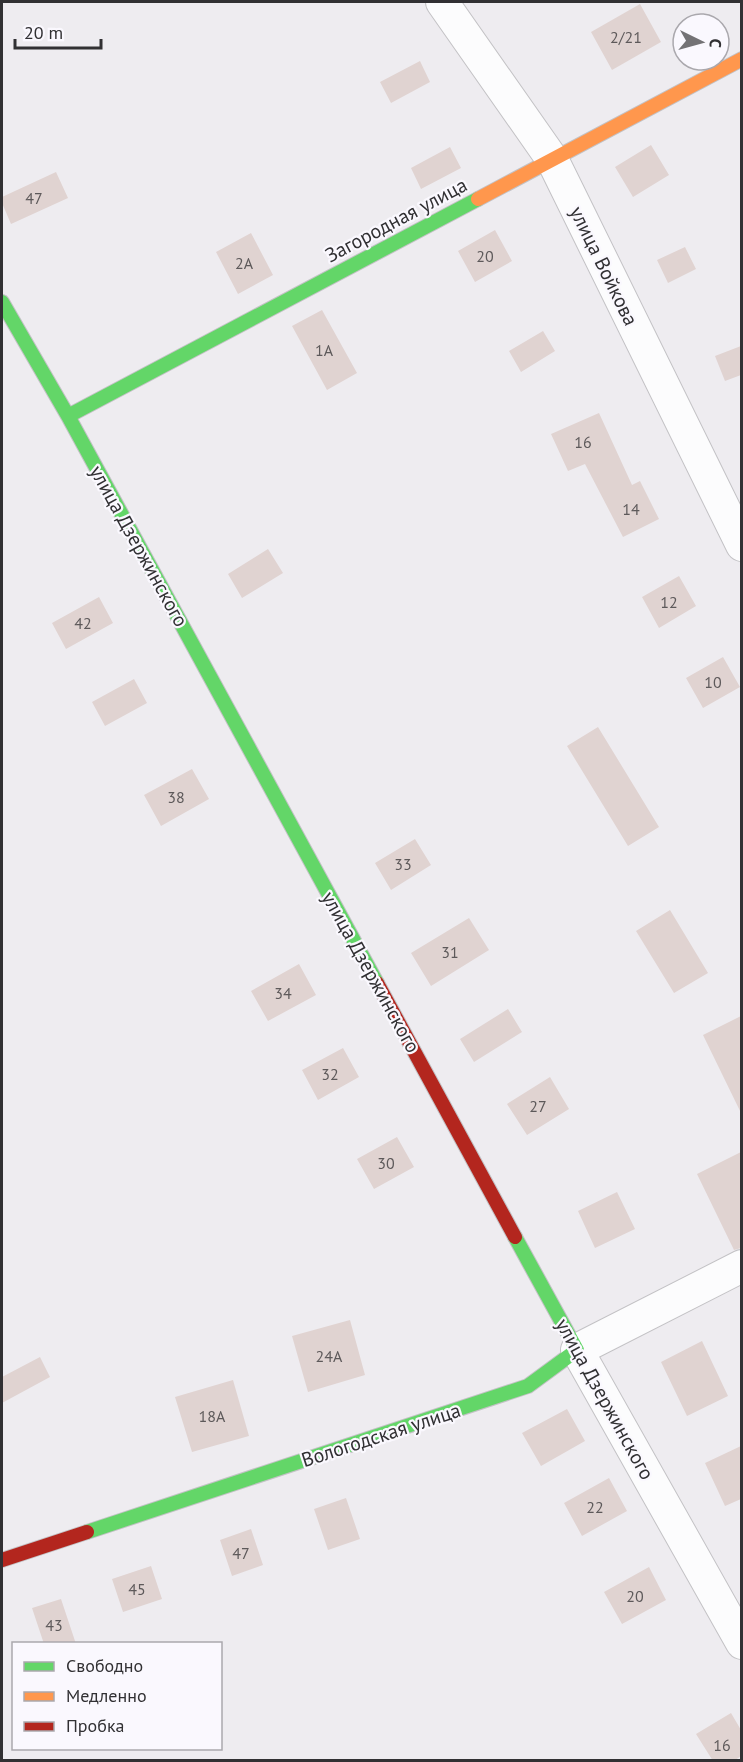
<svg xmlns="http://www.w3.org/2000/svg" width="743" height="1762" font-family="'PT Sans',sans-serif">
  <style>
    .building { fill: #e0d3d1 }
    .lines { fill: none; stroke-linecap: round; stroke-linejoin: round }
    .street-casing { stroke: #c3c2c5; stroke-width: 34 }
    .fast-casing { stroke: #c3c2c5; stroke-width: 16 }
    .slow-casing { stroke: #c3c2c5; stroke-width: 16 }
    .jam-casing { stroke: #c3c2c5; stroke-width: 16 }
    .street { stroke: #fcfcfd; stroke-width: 32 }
    .fast { stroke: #63d668; stroke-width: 14 }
    .slow { stroke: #ff974d; stroke-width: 14 }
    .jam { stroke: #b3261e; stroke-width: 14 }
    .labels { text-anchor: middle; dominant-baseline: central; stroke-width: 4.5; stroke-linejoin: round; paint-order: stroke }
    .number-label { font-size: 16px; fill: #5d595a }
    .street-label { font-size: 20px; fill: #313033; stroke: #faf8fe }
  </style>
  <rect width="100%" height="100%" fill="#eeecf0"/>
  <path class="building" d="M640,4L661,42L612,70L591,32Z
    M420,61L430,82L391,103L380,82Z
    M651,145L669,175L633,197L615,167Z
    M450,147L461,168L421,189L411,168Z
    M56,172L68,198L11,224L2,203V197Z
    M495,230L512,261L475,282L458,251Z
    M251,233L273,275L238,294L216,252Z
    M685,247L696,269L668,283L657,260Z
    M322,310L357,373L327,390L292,326Z
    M543,331L555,351L521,372L509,351Z
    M741,346V375L725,381L715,356Z
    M599,413L632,485L640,481L659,519L623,537L585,464L568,471L551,434Z
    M268,549L283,573L242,598L228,574Z
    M679,576L696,606L659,628L642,597Z
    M99,597L113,623L66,649L52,623Z
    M723,657L740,687L703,708L686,678Z
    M134,679L147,703L105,726L92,702Z
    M598,727L659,827L628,846L567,746Z
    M192,769L209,799L161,826L144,795Z
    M415,839L431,865L391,890L375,863Z
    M670,910L708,973L674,993L636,931Z
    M469,918L489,950L431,986L411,953Z
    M299,964L316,995L268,1021L251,991Z
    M508,1009L522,1032L474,1062L460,1039Z
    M741,1016V1113L703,1035Z
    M343,1048L359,1077L318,1100L302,1070Z
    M550,1077L569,1109L527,1135L507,1104Z
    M397,1137L414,1167L374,1189L357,1159Z
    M741,1152V1248L734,1250L697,1174Z
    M617,1192L635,1229L595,1248L578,1211Z
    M350,1320L365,1375L308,1392L292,1336Z
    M702,1341L728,1396L687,1416L661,1362Z
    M40,1357L50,1377L2,1403V1377Z
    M233,1380L249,1436L192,1452L175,1397Z
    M567,1409L585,1441L541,1466L522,1433Z
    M741,1446V1499L725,1506L705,1463Z
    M609,1478L627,1511L582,1536L564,1503Z
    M346,1498L360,1539L328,1550L314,1509Z
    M251,1529L263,1565L232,1576L220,1540Z
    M151,1566L162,1599L123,1612L112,1579Z
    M649,1567L666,1600L622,1624L604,1592Z
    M61,1599L76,1644H44L32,1608Z
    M731,1713L741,1730V1756L734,1761H713L696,1734Z"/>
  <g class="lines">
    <g class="street-casing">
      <path id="street" d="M442,2L552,159L742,545
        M742,1266L577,1350L742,1643"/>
    </g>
    <g class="fast-casing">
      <path id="fast" d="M2,302L68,416L377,983
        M68,416L478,199
        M87,1532L528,1386L577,1350L515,1237"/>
    </g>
    <g class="slow-casing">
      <path id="slow" d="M478,199L742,59"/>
    </g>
    <g class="jam-casing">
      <path id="jam" d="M377,983L515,1237
        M2,1560L87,1532"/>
    </g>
    <use href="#street" class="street"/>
    <use href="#fast" class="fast"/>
    <use href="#slow" class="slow"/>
    <use href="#jam" class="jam"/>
  </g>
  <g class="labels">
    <g class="number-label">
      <text x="626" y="37">2/21</text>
      <text x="34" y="198">47</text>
      <text x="485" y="256">20</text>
      <text x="244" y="263">2А</text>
      <text x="324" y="350">1А</text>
      <text x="583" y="442">16</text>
      <text x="631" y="509">14</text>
      <text x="669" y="602">12</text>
      <text x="83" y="623">42</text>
      <text x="713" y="682">10</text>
      <text x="176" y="797">38</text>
      <text x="403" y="864">33</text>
      <text x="450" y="952">31</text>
      <text x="283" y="993">34</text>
      <text x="330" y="1074">32</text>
      <text x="538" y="1106">27</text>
      <text x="386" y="1163">30</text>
      <text x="329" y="1356">24А</text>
      <text x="212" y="1416">18А</text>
      <text x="595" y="1507">22</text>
      <text x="241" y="1553">47</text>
      <text x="137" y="1589">45</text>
      <text x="635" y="1596">20</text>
      <text x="54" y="1625">43</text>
      <text x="722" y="1745">16</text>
    </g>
    <g class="street-label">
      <text transform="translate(396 220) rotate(-28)">Загородная улица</text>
      <text transform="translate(604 266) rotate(64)">улица Войкова</text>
      <text transform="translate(139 546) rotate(61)">улица Дзержинского</text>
      <text transform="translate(371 972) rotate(61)">улица Дзержинского</text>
      <text transform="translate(605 1399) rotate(61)">улица Дзержинского</text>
      <text transform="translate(381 1435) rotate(-18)">Вологодская улица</text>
    </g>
  </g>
  <rect width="743" height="1762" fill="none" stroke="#313033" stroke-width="6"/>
  <rect x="12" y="1642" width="210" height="108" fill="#faf8fe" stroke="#aaa8ad" stroke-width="1.5"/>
  <rect x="24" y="1662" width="30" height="9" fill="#63d668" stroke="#aaa8ad" stroke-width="1.5"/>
  <text x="66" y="1672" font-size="18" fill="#313033">Свободно</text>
  <rect x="24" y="1692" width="30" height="9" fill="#ff974d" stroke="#aaa8ad" stroke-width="1.5"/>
  <text x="66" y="1702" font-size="18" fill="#313033">Медленно</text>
  <rect x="24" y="1722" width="30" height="9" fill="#b3261e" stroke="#aaa8ad" stroke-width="1.5"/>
  <text x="66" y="1732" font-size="18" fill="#313033">Пробка</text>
  <g transform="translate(701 42) rotate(95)"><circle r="28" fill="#faf8fe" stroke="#aaa8ad" stroke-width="1.5"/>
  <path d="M0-4.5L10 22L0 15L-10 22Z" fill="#737275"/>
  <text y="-9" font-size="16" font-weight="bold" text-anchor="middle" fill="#313033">С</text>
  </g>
  <path d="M15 39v9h86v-9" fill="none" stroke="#313033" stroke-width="3"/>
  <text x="24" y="39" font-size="18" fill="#313033" stroke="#faf8fe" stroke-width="4.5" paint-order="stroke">20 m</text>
</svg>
